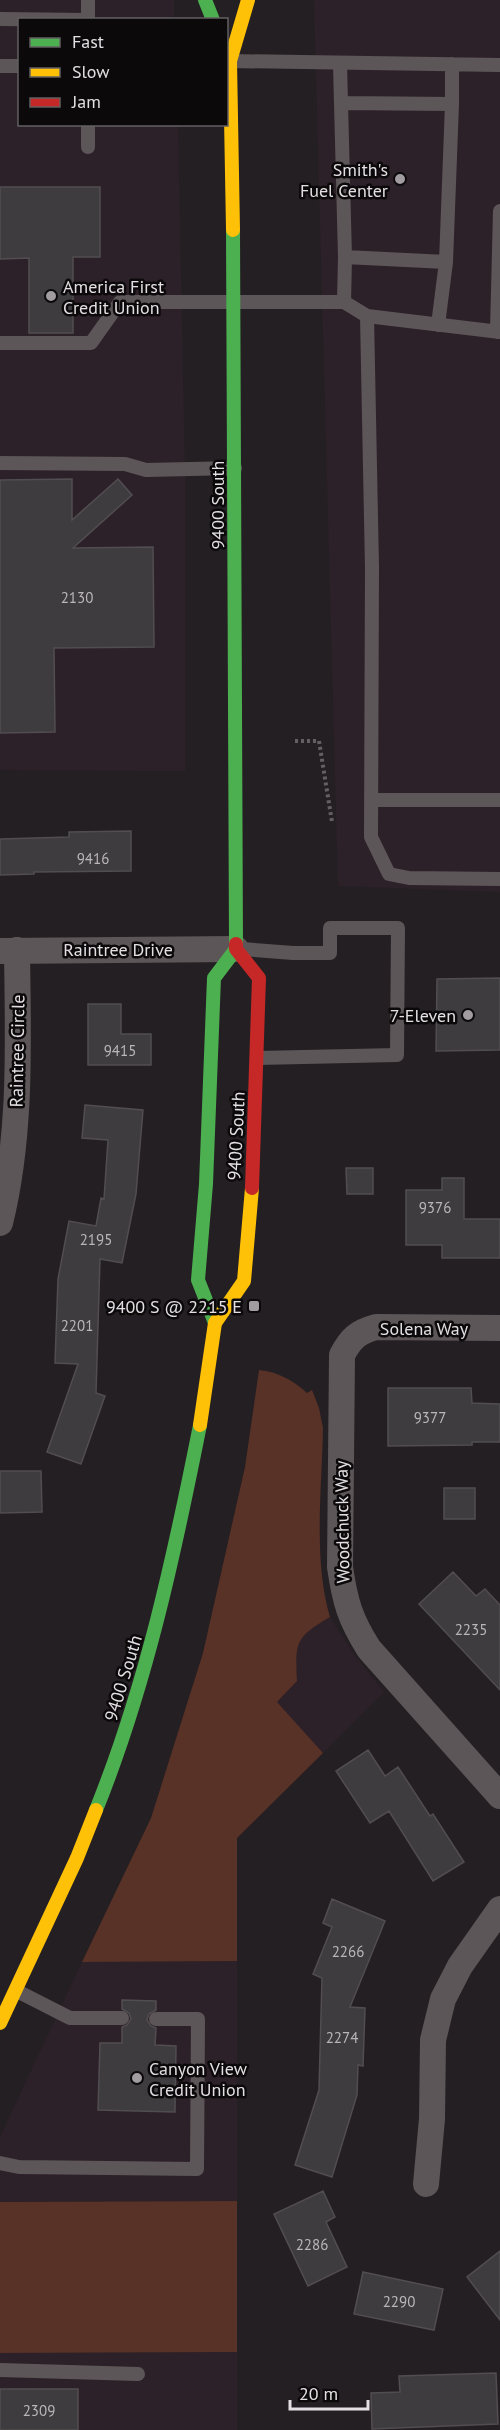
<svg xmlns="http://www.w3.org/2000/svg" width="500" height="2430" font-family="'PT Sans',sans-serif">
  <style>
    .built { fill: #2d2129 }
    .green { fill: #583127 }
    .building { fill: #3f3c3f; stroke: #514d50; stroke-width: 1.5 }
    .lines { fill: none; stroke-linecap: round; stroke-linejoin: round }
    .path { stroke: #645f60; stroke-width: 4; stroke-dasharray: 3 3; stroke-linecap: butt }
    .lane { stroke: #5d5658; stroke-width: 14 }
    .street { stroke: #5d5658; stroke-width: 26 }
    .fast { stroke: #4caf50; stroke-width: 14 }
    .slow { stroke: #ffc107; stroke-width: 14 }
    .jam { stroke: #c62828; stroke-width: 14 }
    .poi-dot { fill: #a19c9f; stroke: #0c090b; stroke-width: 2 }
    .labels { text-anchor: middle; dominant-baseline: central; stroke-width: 5; stroke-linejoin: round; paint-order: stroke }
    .number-label { font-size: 15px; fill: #bbb6b9 }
    .poi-label { font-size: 18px; fill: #e4dfe2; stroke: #0c090b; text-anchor: end }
    .street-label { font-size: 18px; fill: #e4dfe2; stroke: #0c090b }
  </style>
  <rect width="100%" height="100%" fill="#241f22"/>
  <path class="built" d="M0,0H174V19L20,20V124L178,125L185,474V771L0,770Z
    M314,0H500V892L338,886Z
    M330,1617L353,1653L384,1692L323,1753L277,1702L297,1681L296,1660L299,1639L311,1628Z
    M237,1961V2201L0,2202V2137L82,1962Z
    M237,2352V2430H0V2353Z"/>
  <path class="green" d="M259,1370C278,1372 293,1380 307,1393L312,1390L319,1408L323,1428C322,1487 313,1561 330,1617C296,1637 295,1641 297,1681L277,1702L323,1753L237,1838V1961L82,1962L151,1818L203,1653L245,1467Z
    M237,2201V2352L0,2353V2202Z"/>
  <path class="building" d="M0,187H100V257H73V333H29V258L0,259Z
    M72,479V520L118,479L132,495L73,548L153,547L154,647L54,648L55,732L0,733V480Z
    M131,831V871L34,872V874L0,875V839L69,837V832Z
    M500,978V1050L436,1051L437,979Z
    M88,1004H121V1034H151V1065H88Z
    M85,1105L143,1110L136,1194L122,1263L100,1259L96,1393L105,1396L81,1464L47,1452L78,1364L55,1363L58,1279L69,1221L96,1226L101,1198L104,1199L108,1140L82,1138Z
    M346,1168H373V1194H347Z
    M442,1178H464V1219H500V1258H442V1245H406V1190H442Z
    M388,1388H471L472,1403L500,1404V1442H472V1445L388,1446Z
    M0,1471H41L42,1512L0,1513Z
    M444,1488H475V1519H444Z
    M453,1572L476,1596L485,1589L500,1605V1690L419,1604Z
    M368,1750L385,1776L398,1767L430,1816L433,1814L464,1862L433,1881L389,1811L370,1823L336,1771Z
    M332,1899L385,1921L350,2007L365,2008L363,2066L358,2065L357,2095L332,2177L295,2165L319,2090L322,1978L313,1974L332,1927L323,1923Z
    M122,2000L156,2001V2010L149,2014L147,2020L151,2026L156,2028L155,2045L176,2046L175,2112L98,2110L100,2043H122V2027L127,2025L131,2019L129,2013L122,2009Z
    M323,2191L335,2217L326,2222L347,2267L308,2286L274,2214Z
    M500,2251V2320L467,2277Z
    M363,2272L443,2289L434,2330L354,2314Z
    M496,2373L498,2424L372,2429L371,2393L400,2392L399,2376Z
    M0,2389H78V2430H0Z"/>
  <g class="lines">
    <path class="path" d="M295,741H319L332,822"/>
    <path class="lane" d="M0,19L88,20V0
      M229,61L500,65
      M340,63L341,103L452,104V64
      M0,66H20
      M341,103L345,257
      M88,124V147
      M446,262L452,104
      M344,302L345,257L446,262L438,325
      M367,316L372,568L371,837L389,874L409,878L500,879
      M497,332L500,211
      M0,343H91L120,302H344L367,316L500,332
      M0,463L125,464L146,470L235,468
      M371,800H500
      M242,949L293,953H330V928H398L397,1055L257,1058
      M17,1991L70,2018H122
      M0,2163L19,2167L197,2169L198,2019H156
      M0,2370L138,2374"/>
    <path class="street" d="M0,951L236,949
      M0,1223C22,1133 18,1041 17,950
      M500,1328L376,1327C358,1332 351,1338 342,1355L340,1567C345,1602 350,1619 369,1649L500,1796
      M426,2184L432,2119L433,2040L443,1999L460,1966L500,1909"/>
    <path class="fast" d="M205,0L213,20
      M233,230L236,944
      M215,1323L198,1280L206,1184L214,978L236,949
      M96,1810C146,1686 174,1556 200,1425"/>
    <path class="slow" d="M233,230L230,61L248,0
      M200,1425L215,1323L244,1281L252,1188
      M0,2023L77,1858L96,1810"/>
    <path class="jam" d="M236,944V949L259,978L252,1188"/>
  </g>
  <g class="poi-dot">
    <circle cx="400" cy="179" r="6"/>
    <circle cx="51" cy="296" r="6"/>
    <circle cx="468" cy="1015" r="6"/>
    <rect x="248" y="1300" width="12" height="12" rx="3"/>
    <circle cx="137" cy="2078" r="6"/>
  </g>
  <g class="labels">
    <g class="number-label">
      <text x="77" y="597">2130</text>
      <text x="93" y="858">9416</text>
      <text x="120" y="1050">9415</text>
      <text x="435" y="1207">9376</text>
      <text x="96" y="1239">2195</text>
      <text x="77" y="1325">2201</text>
      <text x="430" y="1417">9377</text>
      <text x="471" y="1629">2235</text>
      <text x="348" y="1951">2266</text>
      <text x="342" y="2037">2274</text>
      <text x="312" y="2244">2286</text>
      <text x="399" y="2301">2290</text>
      <text x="39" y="2410">2309</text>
    </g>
    <g class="poi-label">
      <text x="388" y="169">Smith's<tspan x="388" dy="21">Fuel Center</tspan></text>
      <text x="63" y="286" text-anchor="start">America First<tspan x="63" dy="21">Credit Union</tspan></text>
      <text x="456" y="1015">7-Eleven</text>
      <text x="242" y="1306">9400 S @ 2215 E</text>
      <text x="149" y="2068" text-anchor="start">Canyon View<tspan x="149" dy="21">Credit Union</tspan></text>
    </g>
    <g class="street-label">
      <text transform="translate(217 505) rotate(-90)">9400 South</text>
      <text x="118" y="949">Raintree Drive</text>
      <text transform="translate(17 1051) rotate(-89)">Raintree Circle</text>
      <text transform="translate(236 1136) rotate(-87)">9400 South</text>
      <text x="424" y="1328">Solena Way</text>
      <text transform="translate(342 1522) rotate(-91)">Woodchuck Way</text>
      <text transform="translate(123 1678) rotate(-73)">9400 South</text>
    </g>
  </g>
  <rect x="18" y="18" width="210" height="108" fill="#0c090b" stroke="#625f61" stroke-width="1.5"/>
  <rect x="30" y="38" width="30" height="9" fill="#4caf50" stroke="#625f61" stroke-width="1.5"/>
  <text x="72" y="48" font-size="18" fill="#e4dfe2">Fast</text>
  <rect x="30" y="68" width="30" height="9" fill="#ffc107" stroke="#625f61" stroke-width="1.5"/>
  <text x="72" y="78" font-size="18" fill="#e4dfe2">Slow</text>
  <rect x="30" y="98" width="30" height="9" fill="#c62828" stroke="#625f61" stroke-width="1.5"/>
  <text x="72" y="108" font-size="18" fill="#e4dfe2">Jam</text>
  <path d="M290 2400v9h78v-9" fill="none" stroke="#e4dfe2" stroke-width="3"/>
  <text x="299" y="2400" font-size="18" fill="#e4dfe2" stroke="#0c090b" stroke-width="4.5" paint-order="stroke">20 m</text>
</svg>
